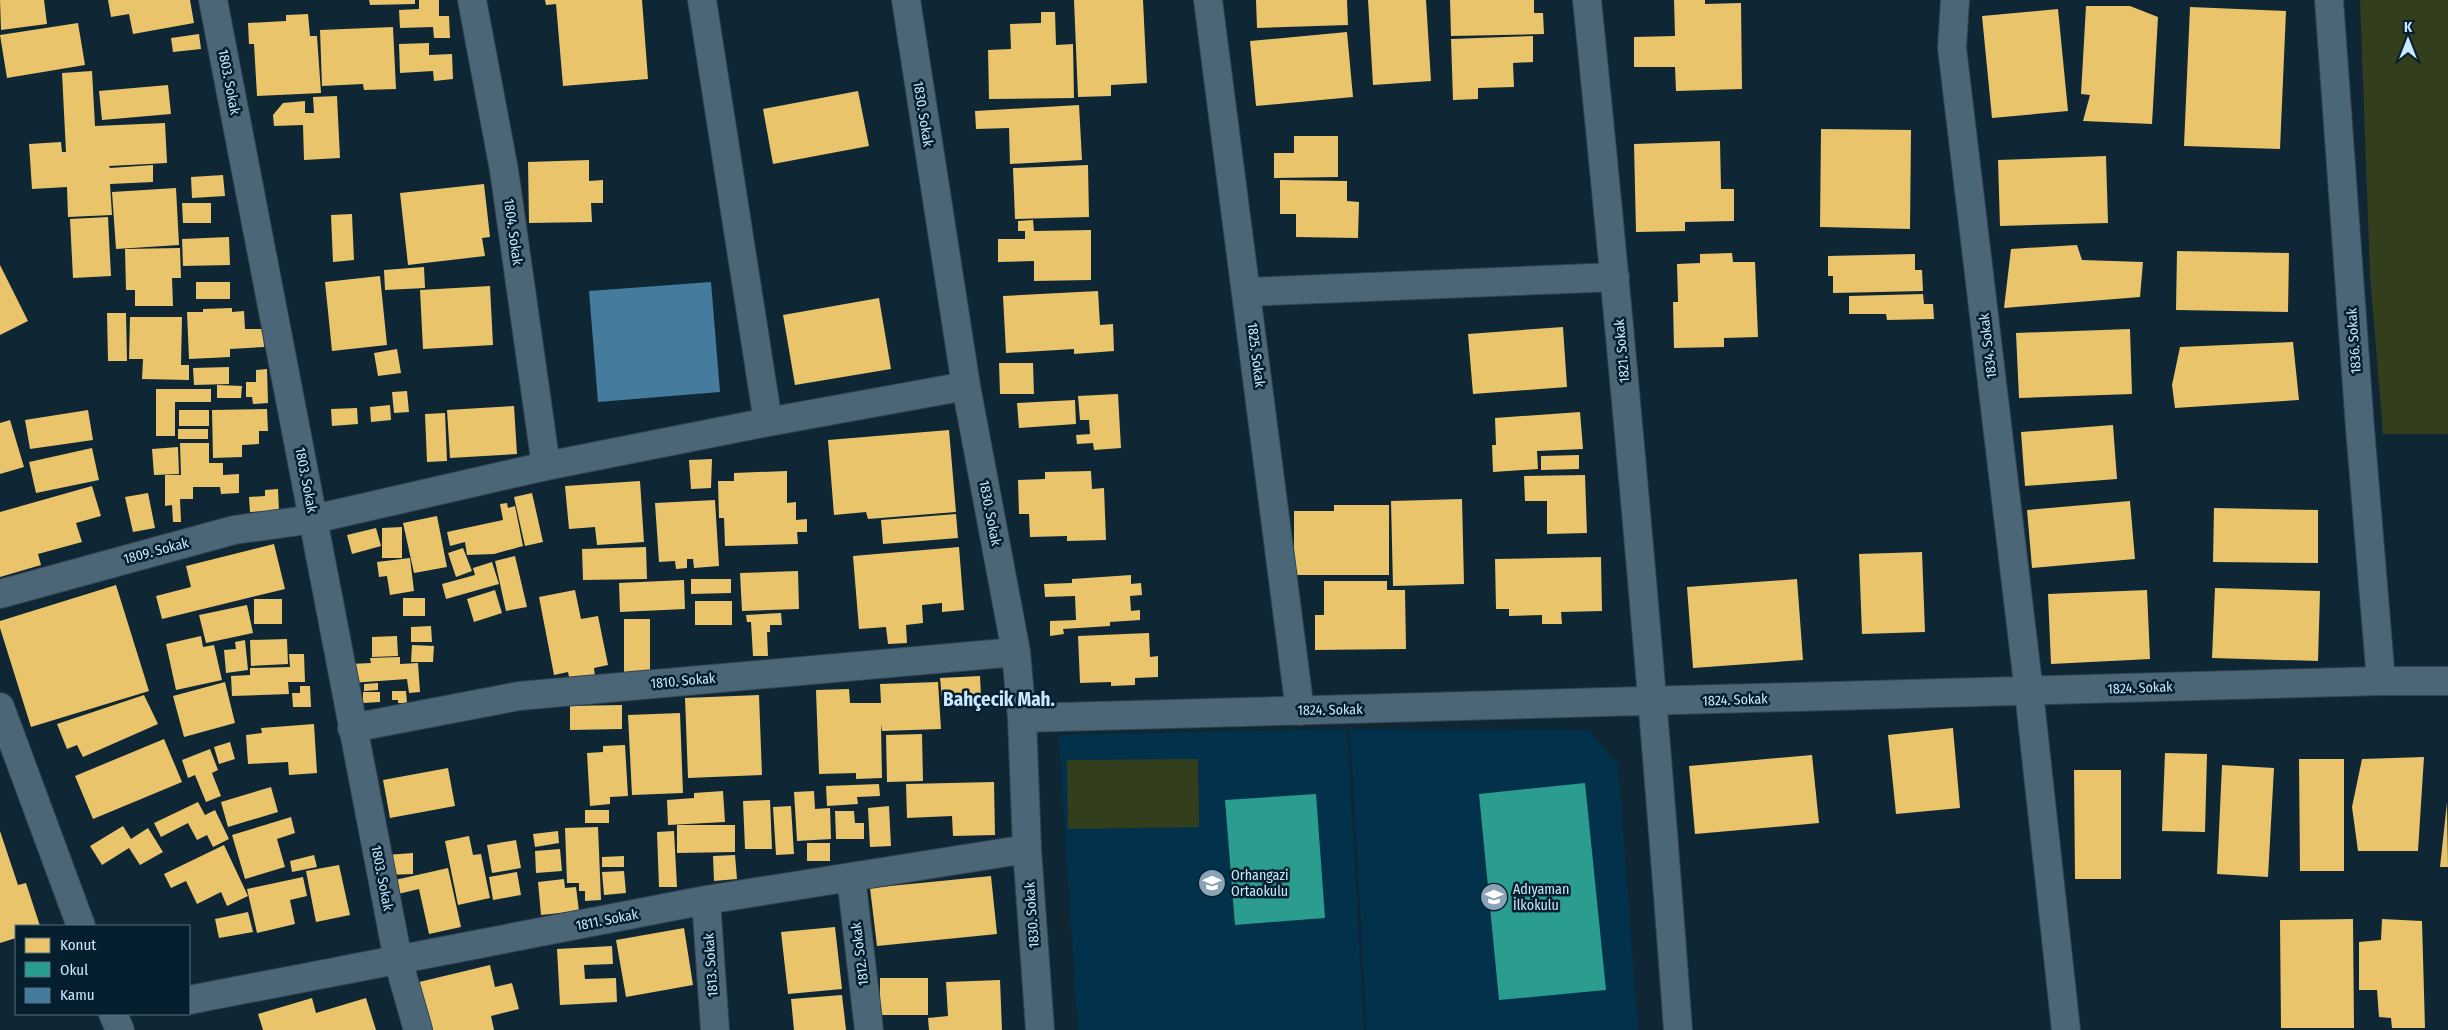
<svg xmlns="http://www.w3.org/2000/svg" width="2448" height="1030" font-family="'Fira Sans Condensed',sans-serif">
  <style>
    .built { fill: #02314b }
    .green { fill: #333e1d }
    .homes { fill: #e9c46a }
    .schools { fill: #2a9d8f }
    .public { fill: #457b9d }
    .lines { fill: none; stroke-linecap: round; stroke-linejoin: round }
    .street-casing { stroke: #324350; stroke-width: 30 }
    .street { stroke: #4a6677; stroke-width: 28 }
    .labels { text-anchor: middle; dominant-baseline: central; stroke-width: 5; stroke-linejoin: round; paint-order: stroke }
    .street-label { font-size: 14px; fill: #cae8fe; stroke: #061f2f }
    .poi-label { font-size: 14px; fill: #cae8fe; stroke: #061f2f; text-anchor: start }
    .district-label { font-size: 19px; font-weight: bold; fill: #cae8fe; stroke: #061f2f }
  </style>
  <rect width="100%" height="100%" fill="#0f2634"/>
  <path class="built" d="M1347,729L1364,1030H1078L1059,735Z
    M1350,729L1588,730L1618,764L1638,1030H1367Z"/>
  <path class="green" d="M2360,0H2448V434H2383L2370,274Z
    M1198,759L1199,827L1068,829L1067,760Z"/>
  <path class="homes" d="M0,0H44L47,24L1,30Z
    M108,0H190L194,23L133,34L129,14L111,17Z
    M369,0H415V4L370,5Z
    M419,0H439V16H449L450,38H434L433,27L400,28L399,10L419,9Z
    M545,0H642L648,79L563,86L556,4L546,5Z
    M1074,0H1143L1147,83L1111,85V96L1078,97Z
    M1256,0H1347L1348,25L1257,28Z
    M1368,0H1426L1431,81L1373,85Z
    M1450,0H1534V13H1543L1544,34L1451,36Z
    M1674,0H1705V4L1741,3L1742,89L1676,91L1675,67H1634V37L1675,36Z
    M2086,6H2130L2158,17L2152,124L2083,121L2090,95L2081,94Z
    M2190,7L2286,11L2280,149L2184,146Z
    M2058,9L2068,111L1992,118L1982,16Z
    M1041,12H1055L1056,45L1073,44L1074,98L989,99L988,50L1011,49L1010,24L1041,23Z
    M308,14L310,36H317L321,93L257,96L254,44H249L248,23L286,21V15Z
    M78,23L85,65L7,78L0,35Z
    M393,27L396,89L364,90L363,84L322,86L320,30Z
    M1347,32L1353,97L1256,106L1250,41Z
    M199,34L201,49L173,52L171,38Z
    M1533,36V62L1513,63L1514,87L1478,88V99L1453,100L1451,39Z
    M429,43V55L452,54L453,79L434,81L433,71L400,73L399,44Z
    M92,71L95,126L165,123L167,163L109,166L110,168L153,165V182L110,184L112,215L68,217L67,187L32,189L29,144L61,142L62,152H66L62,73Z
    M168,85L171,114L102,120L99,91Z
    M858,91L869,146L773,164L763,109Z
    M337,96L340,158L304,160L303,125L274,126L273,115L283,103L305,101V113H314L313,97Z
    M1079,105L1082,160L1010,164L1009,128L976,129L975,111Z
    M1821,129L1911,130L1910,229L1820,227Z
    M1294,136H1338V177L1274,178V153H1294Z
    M1720,141L1721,189H1734V221L1685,222V231L1636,232L1634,144Z
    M2106,156L2108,223L2000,226L1998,160Z
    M589,160V181L603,180V203H591L592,222L529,223L528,162Z
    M1088,165L1089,217L1015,219L1013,168Z
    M223,175L225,196L192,198L191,177Z
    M1280,180L1347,181V201L1359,202L1358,238L1296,237V214H1280Z
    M484,184L490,237L482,238L485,256L408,265L400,193Z
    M176,188L179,245L116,249L112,192Z
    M182,203H211V223H183Z
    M352,214L354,260L333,262L331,215Z
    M108,217L111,276L73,278L70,219Z
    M1033,220L1034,231L1091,230V280L1034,281V261L998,262V239H1025V231H1018V221Z
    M229,237L230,265L183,266L182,239Z
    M2077,245L2082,260L2143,262L2140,297L2004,308L2011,249Z
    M180,248L181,278H172L173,306H135V290H126L125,249Z
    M2177,251L2289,253L2288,312L2176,310Z
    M1732,253L1733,262H1755L1758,337L1724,338V347L1674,348L1673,302H1678L1677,264L1700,263V254Z
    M1915,254V270H1922L1923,291L1833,293V276H1828V256Z
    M0,265L28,321L0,335Z
    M424,267L425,288L385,290L384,270Z
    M380,276L387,345L332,351L325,282Z
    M196,282H230V299H196Z
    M490,286L493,345L423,349L420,290Z
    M1098,291L1100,325L1113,324L1114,351L1074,354V349L1006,353L1003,296Z
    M1923,294L1924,304H1933L1934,319L1887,320L1886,314H1849V296Z
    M879,298L891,369L795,385L783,315Z
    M232,308V312L244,311L245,329H263L264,347L230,349V357L189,359L187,312H203V309Z
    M107,313H126L127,361H108Z
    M130,317H182L181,365H189V380L142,379L143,359H129Z
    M1563,327L1567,387L1473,394L1468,334Z
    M2130,329L2132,394L2019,398L2016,333Z
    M2293,342L2299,400L2175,408L2172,385L2180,347Z
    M397,349L401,373L378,376L374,353Z
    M999,363H1033L1034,394H1000Z
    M229,367V384L194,385L193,368Z
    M267,369L268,403L253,404L252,397H246V382H256V370Z
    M217,385L242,386L241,398H217Z
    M156,389H211V402H175V436H156Z
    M407,391L409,412L394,413L392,392Z
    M1118,394L1121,448L1094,450L1093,443L1077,444L1076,435L1090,434L1089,420H1080L1078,396Z
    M1075,400L1076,424L1019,428L1017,403Z
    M390,405L391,420L371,422L370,407Z
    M514,406L517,454L450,458L447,410Z
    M357,408L358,424L332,426L331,409Z
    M267,409L268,431H259V444L242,445V457L213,458L212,410Z
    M88,410L93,440L30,449L25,420Z
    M179,410H209V426H179Z
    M1580,412L1583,449L1537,451L1538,469L1493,472L1492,445H1496L1495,418Z
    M445,413L447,461L427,462L425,414Z
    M10,420L24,467L0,474V423Z
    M2113,425L2117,479L2025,486L2021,432Z
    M178,429H208V439H178Z
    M949,430L956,512L868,519L866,512L834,515L828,440Z
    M180,443H209V463H223V475L239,474V493L221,494L220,487H193V499H180L181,522H173L172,505L165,506V475H181Z
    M178,447L179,474L154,475L152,449Z
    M92,448L99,480L36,493L29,462Z
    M1579,455V469L1541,470V456Z
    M712,459L711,488L691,489L689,460Z
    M787,471V503L796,502V520L807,519V532H797L798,544L725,546L724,518H719L718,481H734V473Z
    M1091,471L1092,489L1104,488L1106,540L1067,541V536L1030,537L1029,514H1019L1018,480L1045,479V472Z
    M1585,475L1587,533L1547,534V501H1525L1524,476Z
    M640,481L644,542L597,545L595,527L569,529L565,486Z
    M92,486L101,516L76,523L82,542L38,554L41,565L0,577V512Z
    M278,489L279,511L250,512L249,497L265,496V490Z
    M148,493L155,528L133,532L125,497Z
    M532,493L543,542L525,546L514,497Z
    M1462,499L1464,584L1393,586L1391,501Z
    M715,500L719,566L694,568L693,559H687V568L676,569L675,561L659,562L655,503Z
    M2130,501L2135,559L2032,568L2027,510Z
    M507,503L508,508L515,506L523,546L494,554L467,555L465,542L450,546L447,532L503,520L500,504Z
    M1334,505H1389V575H1294V511H1334Z
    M2214,508L2318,510V563L2213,562Z
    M956,514L958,538L883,544L881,520Z
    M437,516L447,567L414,573L403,523Z
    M402,527V558H382V528Z
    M376,528L381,546L352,554L347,535Z
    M274,544L285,589L162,619L156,596L191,587L186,566Z
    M646,547L647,579L583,580L582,549Z
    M959,547L964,610L942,612V603L922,605L923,623L906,625L907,643L888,644L886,627L859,629L853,556Z
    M463,548L472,571L456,577L448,553Z
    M1922,552L1925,632L1862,634L1859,554Z
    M515,556L527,607L506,611L495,561Z
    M1601,557L1602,611L1561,612L1562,624H1542V615L1509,616V609H1496L1495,559Z
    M410,558L414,591L390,595L387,576L379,577L377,562Z
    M492,562L499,584L446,599L442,584L475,575L473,568Z
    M798,571L799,609L742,611L740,573Z
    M1131,575V584L1141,583L1142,595L1130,596L1131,611L1140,610V620L1110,622V626L1063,629L1064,634L1050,636V621L1076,620L1075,596L1045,597L1044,584L1072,583V579Z
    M691,579H731V593L691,594Z
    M1797,579L1803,660L1693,668L1687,587Z
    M684,580L685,609L620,612L619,583Z
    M1324,581H1387V590H1405L1406,649L1315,650V615H1324Z
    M116,585L149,691L31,727L0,628V621Z
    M2215,588L2320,591L2318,661L2212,658Z
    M495,590L502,613L474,622L467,599Z
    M575,590L581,619L598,616L608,665L594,668L595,677L570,682L568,672L554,675L539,597Z
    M2147,590L2150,659L2051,664L2048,594Z
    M403,598H425V616H403Z
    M254,599H282V624H254Z
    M695,601H732V625H695Z
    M247,605L253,633L206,643L199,615Z
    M781,613L782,625H770V632H767L768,656H753L751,622H747L746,615Z
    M624,619H650V676H624Z
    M431,626L432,642H411V627Z
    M1149,633L1150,657L1158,656V677L1135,678V685L1111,686V682L1080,683L1078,636Z
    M201,636L203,647L214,645L222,680L176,690L166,644Z
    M397,636L398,656L372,657V637Z
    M287,639L288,664L251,666L250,640Z
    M245,640L248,670L226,673L224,650L236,649L235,642Z
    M412,645L434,646L433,662H411Z
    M289,654H304L305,682H288L289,694L232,696L231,676L250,675V668L290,667Z
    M400,657V664L418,663L420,692L409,693L407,679L351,683L350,664L371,663L370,658Z
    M980,676L981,697L942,699L940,678Z
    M225,682L235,723L184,737L173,696Z
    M938,682L941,729L882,731L881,724L882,778L856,779V773L819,774L816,690L849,689L850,703H881L880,684Z
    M378,683V690L364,691V684Z
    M300,686H310L311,707H293L292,693H300Z
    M392,691H406L407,703H398V700H392Z
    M363,692H380V702L363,703Z
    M144,695L158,724L83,757L77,745L67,749L57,724Z
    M759,695L762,775L688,778L685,698Z
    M622,705V729L570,730V706Z
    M680,713L683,793L632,795L628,715Z
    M314,724L317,773L289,775L288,762L248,764L246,735L262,733L261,728Z
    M1953,728L1960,808L1896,814L1888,735Z
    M922,734L923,781L887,782L886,735Z
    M164,739L182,782L93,819L75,776Z
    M230,742L235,759L219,764L214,747Z
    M625,745L628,796L610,797V804L590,806L587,753L603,752V746Z
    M210,749L218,770L212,773L221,796L206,802L195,775L188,778L182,760Z
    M2165,753L2207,754L2205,832L2162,831Z
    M1812,755L1819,823L1695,834L1689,766Z
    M2424,757L2418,851H2358L2352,807L2362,759Z
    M2299,759H2344V871H2300Z
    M2222,765L2274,768L2268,877L2217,874Z
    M448,768L455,806L390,818L383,780Z
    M2074,770H2121V879H2075Z
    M994,782L995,835L953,836L952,816L907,818L906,784Z
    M879,784L880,796L857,797L858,804L827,806L826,786Z
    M271,787L278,812L228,827L221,802Z
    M723,791L725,822L668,825L667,800L694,798V793Z
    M814,791L815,809L830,808L831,839L797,841L794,792Z
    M770,800L772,849H745L743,801Z
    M198,802L205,815L215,810L229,839L213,847L207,835L197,840L188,823L161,837L154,823Z
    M2447,802L2448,867H2440Z
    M791,806L794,854L776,855L773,807Z
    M889,806L891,846L870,847L868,808Z
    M585,810H609V823H585Z
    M835,811H854L855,823H864V839H836Z
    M291,817L295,833L277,839L285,867L245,879L232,835Z
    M677,825H735V852L677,853Z
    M123,826L131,839L148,828L163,852L140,865L129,848L102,865L90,846Z
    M598,827L601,900L585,901V891H579V883H567L565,828Z
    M0,831L18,885L26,883L40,926H16V938L0,943Z
    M558,831L559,843L535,847L533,834Z
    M674,831L677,887H659L657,832Z
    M469,836L473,855L481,854L490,898L458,905L445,841Z
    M516,840L521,868L492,873L487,845Z
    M807,843H830V861H807Z
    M224,845L248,896L227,906L221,892L197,904L186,881L171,888L164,874Z
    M560,849L562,871L536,873L535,851Z
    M413,853V874L387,875L386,855Z
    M314,855L317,867L292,872L290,861Z
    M735,855L737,879L714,881L713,856Z
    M624,856V867H602V857Z
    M339,865L350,915L316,922L306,871Z
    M448,868L461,927L429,934L419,889L398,894L395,880Z
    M624,871L626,893L604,895L602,872Z
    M517,872L521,895L493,900L489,877Z
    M991,876L997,934L877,946L870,888Z
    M303,877L307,896L290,900L295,924L257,933L247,889Z
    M564,879L565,888L576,887L579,911L541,915L538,882Z
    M248,912L253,932L219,938L215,919Z
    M2353,919L2354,1028H2281L2280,920Z
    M2382,919L2422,921L2425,1028H2392L2391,1018L2379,1017L2377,990H2359V942L2381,940Z
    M835,927L842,989L788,994L781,932Z
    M684,928L693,985L626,997L616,940Z
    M612,946L613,964L584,965L585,979L616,978L617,1002L560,1005L557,949Z
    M490,965L495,987L512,983L519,1009L491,1016L494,1030H426L415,983Z
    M880,978H928V1015H880Z
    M1000,980L1002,1030H929L928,1018L948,1016L946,982Z
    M842,995L846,1030H794L791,999Z
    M312,998L316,1013L366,998L376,1030H263L258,1014Z"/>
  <path class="schools" d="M1585,783L1606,990L1499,1000L1479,794Z
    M1316,794L1325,918L1235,925L1225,800Z"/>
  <path class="public" d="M711,282L720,392L598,402L589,291Z"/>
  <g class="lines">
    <g class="street-casing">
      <path id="street" d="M213,0L398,960L418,1030
        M472,0L504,170L546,466
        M702,0L768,422
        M906,0L966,386L1016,652L1022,718L1027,849L1040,1030
        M1208,0L1300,711
        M1587,0C1622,343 1653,686 1678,1030
        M1955,0L1952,48L2029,692L2066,1030
        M2329,0L2360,428L2381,681
        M1248,292L1615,277
        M0,594L234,530L314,519L546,466L768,422L966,386
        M0,707L81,926
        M1022,718L2381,681H2448
        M352,728L519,696L1016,652
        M851,877L869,1030
        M706,900L715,1030
        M189,1000L706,900L1027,849
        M113,1014L120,1030"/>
    </g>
    <use href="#street" class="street"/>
  </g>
  <defs>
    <g id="school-disc" transform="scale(1.4375)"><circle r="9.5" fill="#89a4b7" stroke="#061f2f"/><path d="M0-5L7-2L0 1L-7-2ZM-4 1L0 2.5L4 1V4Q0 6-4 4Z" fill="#fff"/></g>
  </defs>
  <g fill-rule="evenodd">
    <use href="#school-disc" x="1212" y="883"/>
    <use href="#school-disc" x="1494" y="897"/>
  </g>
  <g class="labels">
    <g class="street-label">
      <text transform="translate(229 82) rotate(79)">1803. Sokak</text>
      <text transform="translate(923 114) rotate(81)">1830. Sokak</text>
      <text transform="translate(513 232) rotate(82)">1804. Sokak</text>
      <text transform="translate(2354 341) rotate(-94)">1836. Sokak</text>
      <text transform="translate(1988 346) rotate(-97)">1834. Sokak</text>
      <text transform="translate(1622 351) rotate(-95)">1821. Sokak</text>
      <text transform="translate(1256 355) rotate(83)">1825. Sokak</text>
      <text transform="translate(306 480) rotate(79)">1803. Sokak</text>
      <text transform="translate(990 513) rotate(79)">1830. Sokak</text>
      <text transform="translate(156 551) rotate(-15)">1809. Sokak</text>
      <text transform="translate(683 681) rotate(-5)">1810. Sokak</text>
      <text transform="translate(2140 688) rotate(-2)">1824. Sokak</text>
      <text transform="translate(1735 700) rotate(-2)">1824. Sokak</text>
      <text transform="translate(1330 710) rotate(-1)">1824. Sokak</text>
      <text transform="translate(382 878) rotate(79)">1803. Sokak</text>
      <text transform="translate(1032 915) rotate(-94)">1830. Sokak</text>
      <text transform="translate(607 920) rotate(-11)">1811. Sokak</text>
      <text transform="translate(860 954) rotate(-97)">1812. Sokak</text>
      <text transform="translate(711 965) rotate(-94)">1813. Sokak</text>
    </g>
    <g class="poi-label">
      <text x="1231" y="875">Orhangazi<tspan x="1231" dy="16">Ortaokulu</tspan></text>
      <text x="1513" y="889">Adıyaman<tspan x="1513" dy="16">İlkokulu</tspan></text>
    </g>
    <g class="district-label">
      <text x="999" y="699">Bahçecik Mah.</text>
    </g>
  </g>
  <rect x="15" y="925" width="175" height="90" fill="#061f2f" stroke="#546f82"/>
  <rect x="25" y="938" width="25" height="15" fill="#e9c46a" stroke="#546f82"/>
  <text x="60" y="950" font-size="15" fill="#cae8fe">Konut</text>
  <rect x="25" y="962" width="25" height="15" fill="#2a9d8f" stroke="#546f82"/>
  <text x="60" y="975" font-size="15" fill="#cae8fe">Okul</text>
  <rect x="25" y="988" width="25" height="15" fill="#457b9d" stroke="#546f82"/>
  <text x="60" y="1000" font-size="15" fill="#cae8fe">Kamu</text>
  <g transform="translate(2408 40)" stroke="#061f2f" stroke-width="4" paint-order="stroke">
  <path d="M0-4L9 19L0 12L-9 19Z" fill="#cae8fe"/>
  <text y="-8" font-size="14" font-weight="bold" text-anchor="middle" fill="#cae8fe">K</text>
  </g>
</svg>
